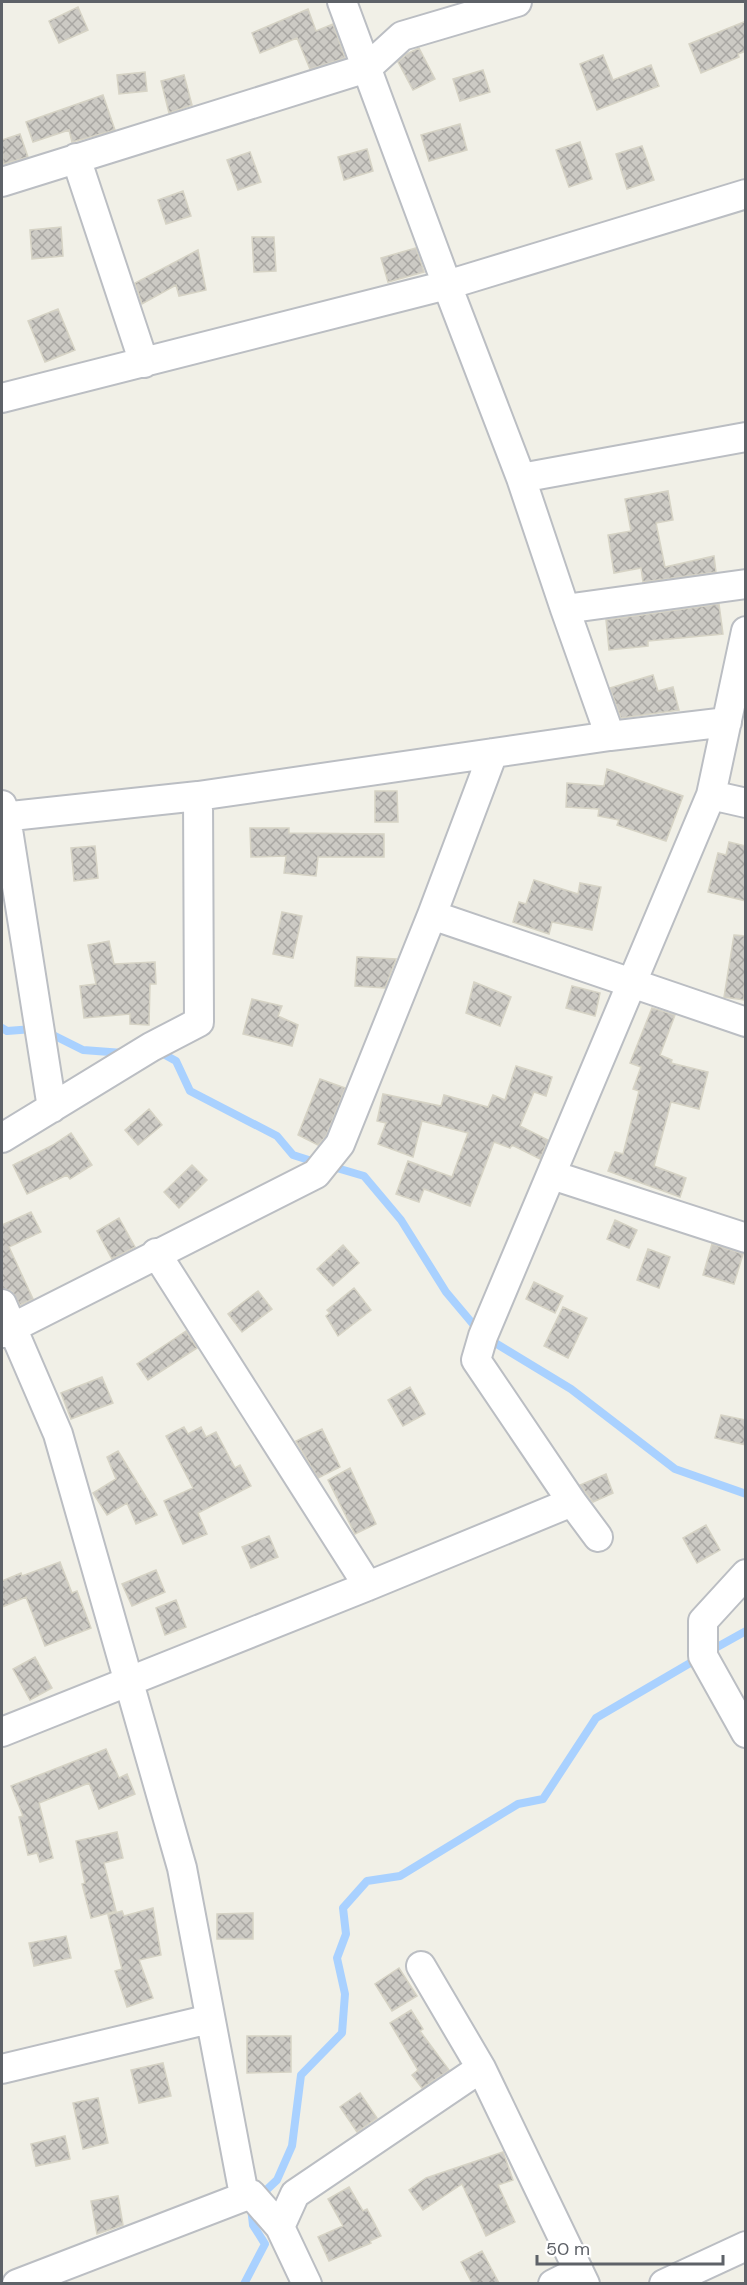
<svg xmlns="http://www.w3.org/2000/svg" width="747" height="2285" font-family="'DM Sans',sans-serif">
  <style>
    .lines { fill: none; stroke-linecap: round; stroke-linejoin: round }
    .stream { stroke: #a9d1ff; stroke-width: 8 }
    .building { fill: url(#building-cross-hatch); stroke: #d6d3c5; stroke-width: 1.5 }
    .minor-casing { stroke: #bbbec3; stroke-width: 32 }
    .minor { stroke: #fff; stroke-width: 28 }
  </style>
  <defs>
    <pattern id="building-cross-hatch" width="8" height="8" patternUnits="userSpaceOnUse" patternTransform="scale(1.5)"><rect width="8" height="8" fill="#cccac4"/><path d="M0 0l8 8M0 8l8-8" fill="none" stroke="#a9a7a3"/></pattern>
  </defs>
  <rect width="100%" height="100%" fill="#f1f0e7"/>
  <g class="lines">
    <path class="stream" d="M2,1028L7,1031L33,1029
      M47,1032L83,1050L123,1053
      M158,1051L176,1061L190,1091L277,1136L293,1155L318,1163
      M330,1166L364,1176L401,1220L446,1292L478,1330
      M487,1338L571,1389L675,1469L746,1494
      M710,1651L746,1631
      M260,2196L277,2180L292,2146L301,2075L342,2033L345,1994L337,1958L346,1934L343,1908L367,1881L400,1876L518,1804L543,1799L596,1718L697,1659
      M244,2284L265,2244L253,2225L251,2207"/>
  </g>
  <path class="building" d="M78,7L88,30L59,43L49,21Z
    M308,9L316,31L333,24L345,58L310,69L297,38L260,53L252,33Z
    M746,21V51L738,54L739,57L701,73L689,44Z
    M419,48L435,79L413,90L398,62L407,54Z
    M603,55L613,80L651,65L659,86L597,110L580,64Z
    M483,70L490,92L460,101L453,79Z
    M145,72L147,91L119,94L117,75Z
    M184,75L192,105L169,113L161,81Z
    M103,95L115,130L72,142L69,130L33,142L26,122Z
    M460,124L467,150L429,161L421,135Z
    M20,134L28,157L3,164L2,140Z
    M580,142L592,179L569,187L556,150Z
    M642,146L654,180L627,189L616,154Z
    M367,149L373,171L344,180L338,157Z
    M250,152L261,182L238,190L227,160Z
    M183,191L191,216L166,224L158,200Z
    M61,227L63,256L32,259L30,230Z
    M252,237H274L276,271L254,272Z
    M416,248L424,272L388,282L381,258Z
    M198,250L206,290L179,296L176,285L142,304L135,283Z
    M58,309L75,350L45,362L28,321Z
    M668,491L673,520L656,523L665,567L714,556L716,572L643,582L641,568L614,573L608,535L631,531L625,499Z
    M719,604L723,634L648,641V646L609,650L606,620Z
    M653,675L658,691L673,687L679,710L621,718L610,688Z
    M607,769L683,796L666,841L617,825L619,820L598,816L599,809L566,807L567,783L604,786Z
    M375,791H397L398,822H375Z
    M250,828H289V833L384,834V857H318L316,876L284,873L286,856L251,857Z
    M729,842L746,846V901L708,892L718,853L726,855Z
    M95,846L98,878L74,881L71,848Z
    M534,880L578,894L580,883L601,887L592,930L552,922L549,934L513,922L519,902L526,904Z
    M282,912L302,916L293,958L273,954Z
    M734,935L746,936L744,1000L724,997Z
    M109,941L114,964L155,962L156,984H150L149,1025L130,1024V1014L84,1018L80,986L96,984L88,945Z
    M357,957L396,959L385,988L355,986Z
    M474,982L511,997L500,1026L466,1013Z
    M572,986L600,993L595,1016L566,1008Z
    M252,999L282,1006L278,1016L298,1025L292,1046L243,1034Z
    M652,1008L675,1015L660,1055L672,1060L671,1063L708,1072L699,1109L671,1102L654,1166L686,1178L680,1197L608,1171L615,1152L623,1154L639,1091L633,1089L641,1067L630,1063Z
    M516,1066L552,1077L546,1096L534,1092L520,1126L548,1140L540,1159L512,1145L510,1148L494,1142L470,1206L424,1189L419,1202L396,1194L408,1161L452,1177L468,1133L422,1121L413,1157L378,1144L386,1123L377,1121L383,1094L441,1106L444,1095L488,1107L493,1095L505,1100Z
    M320,1079L345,1088L326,1136L318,1145L298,1135Z
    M149,1109L162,1125L138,1145L125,1130Z
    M71,1133L92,1165L70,1179L67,1175L27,1194L13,1165L53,1145Z
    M192,1165L207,1180L179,1208L164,1192Z
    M31,1212L41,1232L9,1247L33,1299L20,1305L12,1291L2,1288V1225Z
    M119,1218L135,1247L112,1259L97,1231Z
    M615,1220L637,1230L629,1248L607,1239Z
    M712,1244L743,1254L734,1284L703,1275Z
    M343,1245L359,1263L333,1286L317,1269Z
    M648,1249L670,1257L659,1288L637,1280Z
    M534,1282L563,1296L555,1313L526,1299Z
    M354,1288L371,1310L338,1336L326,1316L330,1313L327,1310Z
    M258,1291L272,1309L242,1332L228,1314Z
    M563,1307L587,1318L568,1358L544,1346Z
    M186,1331L197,1348L148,1380L137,1364Z
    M102,1377L113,1403L71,1419L61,1393Z
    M410,1387L425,1414L403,1426L388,1400Z
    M721,1415L746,1420V1445L715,1438Z
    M184,1427L188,1434L201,1427L206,1437L216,1432L235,1468L240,1465L251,1486L198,1513L207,1534L183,1544L164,1501L193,1488L166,1436Z
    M322,1429L340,1467L318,1478L296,1441Z
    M118,1451L157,1515L136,1524L127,1503L107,1515L93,1493L116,1479L107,1457Z
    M350,1468L376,1524L355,1534L328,1480Z
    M606,1474L613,1493L593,1502L580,1485Z
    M706,1525L720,1550L697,1563L683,1538Z
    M269,1536L278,1557L251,1568L242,1547Z
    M60,1562L72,1593L77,1591L91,1628L45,1646L26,1597L2,1607V1581L21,1573L22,1576Z
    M156,1570L165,1592L132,1606L122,1584Z
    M176,1600L186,1627L165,1635L156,1608Z
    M35,1657L52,1688L30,1700L13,1669Z
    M106,1749L119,1778L127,1774L135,1794L99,1809L89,1783L39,1803L53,1858L40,1862L37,1853L28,1855L19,1817L23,1816L11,1786Z
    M117,1832L123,1858L104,1863L116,1911L91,1918L82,1884L85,1883L76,1841Z
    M153,1908L161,1955L139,1960L153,1998L127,2007L115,1971L122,1969L108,1915L122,1911L124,1916Z
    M253,1913V1939H217V1914Z
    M66,1936L71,1958L34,1966L29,1943Z
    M399,1968L417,1996L392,2011L375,1984Z
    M411,2010L423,2029L420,2031L449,2070L422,2088L412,2075L418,2070L390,2023Z
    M247,2036H291V2072L247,2073Z
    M163,2063L171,2096L139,2103L131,2070Z
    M360,2093L377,2118L357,2132L340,2107Z
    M98,2098L108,2143L83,2149L73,2103Z
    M65,2136L70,2159L36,2166L31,2144Z
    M503,2152L513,2180L498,2185L515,2222L486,2236L462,2184L423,2210L409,2190L426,2178Z
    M349,2187L363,2211L367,2209L381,2236L370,2241L371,2243L329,2261L318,2237L343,2226L328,2199Z
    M118,2196L123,2225L97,2234L91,2201Z
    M482,2251L499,2283H472L461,2262Z"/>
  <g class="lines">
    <g class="minor-casing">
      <path id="minor" d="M342,2L447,285L521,478L565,609L610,736
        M76,158L144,363
        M2,182L367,68L402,36L517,2
        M2,398L447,285L746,194
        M521,478L746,437
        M565,609L746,584
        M711,795L746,803
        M2,805L6,817L52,1108
        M2,817L198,796L610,736L727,722
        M432,915L746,1022
        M2,1138L151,1047L199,1022L198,796
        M552,1175L746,1238
        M156,1253L368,1586
        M2,1304L58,1434L182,1868L244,2195
        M2,1333L316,1174L340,1144L432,915L493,753
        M598,1537L572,1502L476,1360L483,1336L711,795L746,631
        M746,1574L703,1621V1656L746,1733
        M2,1732L368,1586L572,1502
        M421,1966L481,2068L585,2284
        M2,2069L210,2019
        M280,2227L295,2194L481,2068
        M17,2284L251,2194L280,2227L307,2284
        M553,2284L579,2271
        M664,2284L746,2246"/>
    </g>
    <use href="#minor" class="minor"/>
  </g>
  <rect width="747" height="2285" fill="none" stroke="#5e6268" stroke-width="6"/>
  <path d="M537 2255v9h186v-9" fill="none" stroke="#5e6268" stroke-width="3"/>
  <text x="546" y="2255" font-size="18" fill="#5e6268" stroke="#ffffff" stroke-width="4.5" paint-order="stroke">50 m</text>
</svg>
